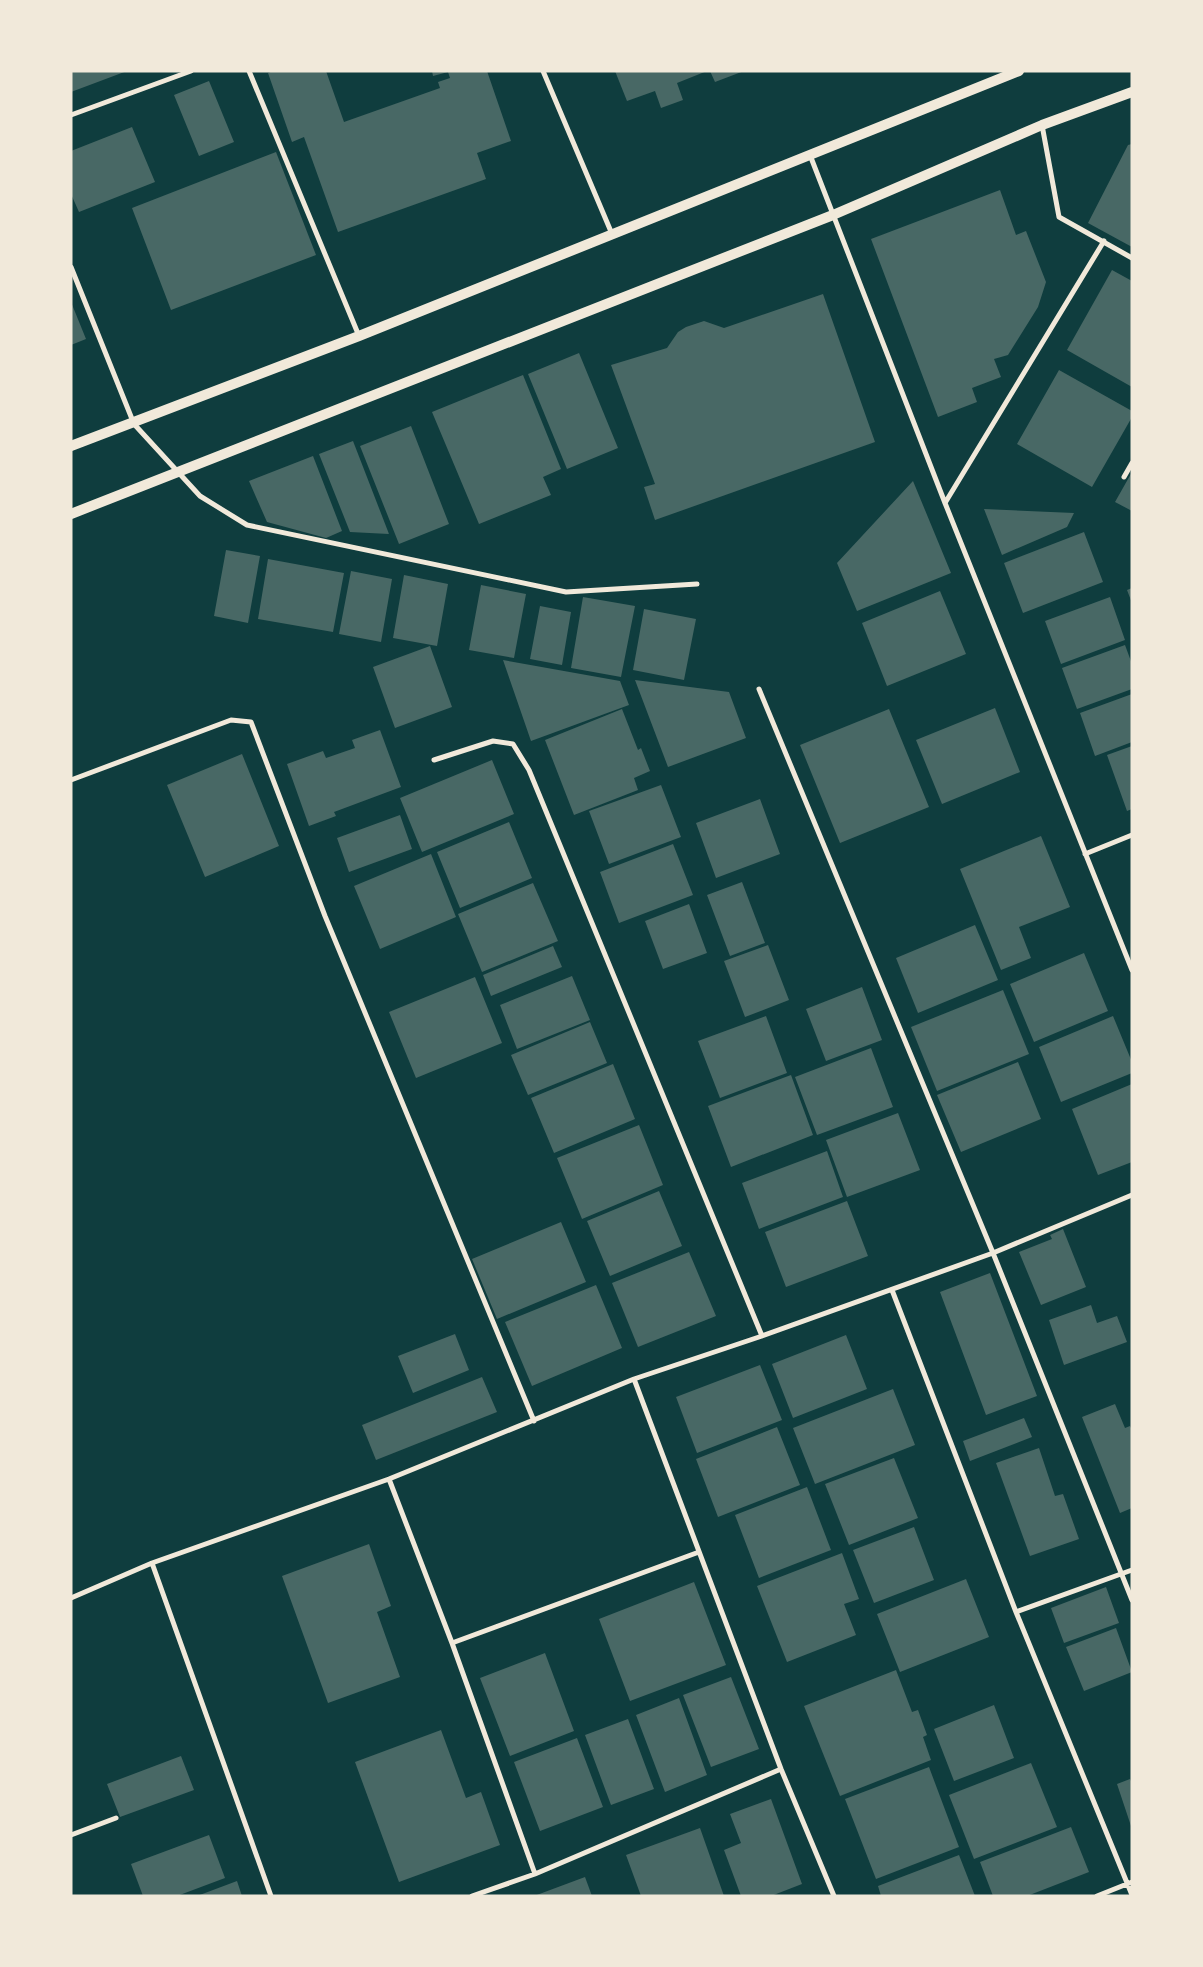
<svg xmlns="http://www.w3.org/2000/svg" width="1203" height="1967" font-family="Georgia,serif">
  <style>
    .building { fill: #486865 }
    .lines { fill: none; stroke-linecap: round; stroke-linejoin: round }
    .minor { stroke: #f1e9da; stroke-width: 5 }
    .secondary { stroke: #f1e9da; stroke-width: 10 }
  </style>
  <rect width="100%" height="100%" fill="#0f3d3e"/>
  <path class="building" d="M71,71H127L71,92Z
    M273,71H326L344,122L440,88L438,82L450,78L448,72L433,76L432,71H487L511,141L477,153L486,179L338,232L304,137L292,142L268,73Z
    M615,71H707L677,83L683,100L661,108L655,91L627,101Z
    M710,71H744L715,82Z
    M209,81L234,142L199,156L174,95Z
    M132,127L155,182L79,212L71,194V151Z
    M1132,144V247L1088,223L1128,145Z
    M276,152L316,255L171,310L132,208Z
    M1000,190L1016,235L1026,231L1046,282L1038,307L1008,355L994,359L1001,377L972,388L977,402L938,417L871,239Z
    M1112,270L1132,281V387L1067,350Z
    M823,294L875,442L655,520L644,487L655,484L611,365L667,348L678,332L686,327L704,321L724,328Z
    M71,302L86,339L71,345Z
    M579,353L618,448L567,469L528,374Z
    M1059,370L1132,411V417L1092,487L1017,444Z
    M523,375L561,469L543,477L551,495L479,524L432,412Z
    M411,426L449,524L399,544L360,446Z
    M353,441L389,534L350,532L319,454Z
    M313,456L342,531L326,538L267,522L249,481Z
    M1132,472V511L1115,502Z
    M913,481L951,573L857,611L837,563Z
    M984,509L1074,513L1067,527L1002,555Z
    M1084,532L1103,582L1023,613L1004,563Z
    M226,550L260,556L248,623L214,616Z
    M268,559L344,573L333,632L258,619Z
    M351,571L392,579L381,642L339,634Z
    M404,575L448,584L437,646L393,638Z
    M481,585L526,594L514,658L469,650Z
    M1132,588V603L1127,590Z
    M940,591L966,654L887,686L862,623Z
    M583,597L635,606L621,677L571,668Z
    M1110,597L1125,640L1061,664L1045,621Z
    M540,606L571,612L562,665L530,659Z
    M644,609L696,619L684,680L633,670Z
    M1125,645L1132,664V689L1077,709L1062,668Z
    M430,646L452,707L395,728L373,667Z
    M503,660L620,681L629,705L531,741Z
    M635,680L729,692L746,738L668,767Z
    M1132,694V742L1095,756L1080,713Z
    M995,708L1020,772L942,804L916,740Z
    M622,709L638,750L641,748L650,771L634,778L638,790L574,815L545,740Z
    M889,709L929,807L840,843L800,745Z
    M380,730L401,787L334,812L336,816L309,826L287,764L323,751L326,758L355,748L352,740Z
    M1132,746V809L1127,811L1107,755Z
    M242,754L279,846L205,877L167,785Z
    M492,760L514,814L422,852L400,798Z
    M661,785L681,837L609,864L589,811Z
    M760,799L780,854L716,878L696,823Z
    M400,815L412,849L349,872L337,838Z
    M509,822L532,878L460,908L437,852Z
    M1041,836L1070,907L1019,927L1031,958L1001,970L960,869Z
    M673,844L693,895L619,923L600,872Z
    M431,854L456,917L380,949L354,886Z
    M742,882L765,943L730,956L707,895Z
    M533,883L558,941L482,972L458,914Z
    M689,904L707,953L663,969L645,921Z
    M975,925L998,980L918,1013L896,958Z
    M768,945L789,1000L745,1017L724,961Z
    M553,946L562,967L491,996L483,975Z
    M1084,953L1108,1011L1034,1042L1010,984Z
    M572,976L590,1020L517,1049L500,1005Z
    M475,977L502,1043L416,1078L389,1012Z
    M862,987L882,1040L826,1061L806,1009Z
    M1003,990L1029,1054L937,1091L911,1027Z
    M766,1016L787,1073L720,1098L698,1041Z
    M1113,1016L1132,1062V1073L1061,1102L1039,1047Z
    M590,1022L607,1063L528,1095L511,1055Z
    M871,1048L893,1107L817,1135L795,1077Z
    M1018,1062L1041,1119L961,1152L937,1095Z
    M613,1064L635,1119L554,1153L531,1098Z
    M791,1075L813,1135L731,1167L708,1106Z
    M1132,1084V1162L1098,1175L1072,1109Z
    M898,1113L920,1170L847,1197L826,1140Z
    M639,1125L663,1185L582,1219L557,1158Z
    M827,1151L843,1197L759,1229L742,1183Z
    M659,1191L682,1246L610,1276L587,1221Z
    M847,1201L868,1256L786,1287L765,1232Z
    M561,1222L586,1282L497,1319L472,1259Z
    M1063,1229L1086,1287L1041,1305L1019,1252L1052,1239L1050,1235Z
    M689,1252L716,1316L638,1347L612,1283Z
    M990,1273L1037,1396L986,1415L940,1292Z
    M596,1285L622,1348L532,1386L505,1322Z
    M1091,1305L1097,1323L1117,1316L1127,1342L1064,1365L1049,1320Z
    M455,1334L469,1370L413,1393L398,1356Z
    M846,1335L867,1389L793,1418L772,1364Z
    M760,1365L782,1420L697,1453L676,1397Z
    M482,1377L497,1412L376,1460L362,1425Z
    M893,1389L915,1445L815,1484L793,1428Z
    M1115,1404L1125,1428L1130,1426L1132,1430V1508L1120,1513L1082,1417Z
    M1024,1418L1032,1437L970,1461L963,1441Z
    M777,1427L800,1485L718,1517L696,1459Z
    M1039,1448L1055,1496L1063,1494L1079,1539L1030,1556L996,1463Z
    M894,1458L918,1518L849,1545L825,1484Z
    M807,1487L831,1550L759,1578L735,1515Z
    M914,1527L934,1580L874,1603L853,1550Z
    M369,1544L391,1606L377,1612L400,1677L328,1703L282,1576Z
    M842,1553L859,1599L844,1604L856,1635L787,1662L757,1586Z
    M966,1579L989,1637L900,1672L877,1614Z
    M694,1582L726,1665L630,1701L599,1619Z
    M1106,1587L1119,1623L1064,1643L1051,1608Z
    M1116,1628L1132,1672L1084,1691L1066,1647Z
    M545,1653L574,1731L510,1756L480,1678Z
    M896,1670L912,1712L918,1710L927,1735L923,1737L931,1760L840,1796L804,1706Z
    M731,1677L759,1749L711,1767L683,1695Z
    M679,1698L707,1775L665,1792L636,1715Z
    M994,1705L1014,1758L954,1781L934,1729Z
    M628,1719L654,1789L611,1805L585,1735Z
    M441,1730L466,1798L481,1792L500,1845L399,1882L355,1762Z
    M577,1738L603,1807L540,1831L514,1762Z
    M181,1756L194,1790L120,1817L107,1784Z
    M1031,1763L1057,1827L974,1859L949,1795Z
    M929,1767L959,1847L876,1879L845,1799Z
    M1130,1779L1132,1783L1131,1826L1117,1784Z
    M771,1799L802,1884L771,1896H741L724,1850L741,1843L730,1814Z
    M1071,1827L1089,1872L1027,1896H993L980,1862Z
    M700,1828L724,1896H641L626,1855Z
    M209,1835L225,1878L177,1896H143L131,1864Z
    M959,1855L975,1896H881L878,1886Z
    M585,1877L592,1896H534Z
    M237,1881L242,1896H197Z"/>
  <g class="lines">
    <path class="minor" d="M249,71L359,336
      M543,71L612,234
      M71,115L191,71
      M1042,125L1059,217L1132,258
      M810,155L945,503L1132,970
      M71,267L134,424L200,496L247,525L566,592L697,584
      M1124,477L1132,463
      M945,503L1104,241
      M759,689L993,1253L1132,1600
      M434,760L493,741L513,744L529,770L762,1336
      M71,780L231,720L251,722L325,916L534,1421
      M1085,854L1132,835
      M892,1290L1016,1612L1132,1895
      M634,1379L781,1769L834,1896
      M389,1479L452,1643L535,1874
      M152,1563L271,1896
      M71,1598L152,1563L389,1479L634,1379L762,1336L993,1253L1132,1195
      M1016,1612L1132,1570
      M452,1643L699,1552
      M71,1835L116,1818
      M472,1896L535,1874L781,1769
      M1097,1896L1132,1882"/>
    <path class="secondary" d="M71,446L359,336L1019,71
      M71,514L833,215L1042,125L1132,92"/>
  </g>
  <rect width="1203" height="1967" fill="none" stroke="#f1e9da" stroke-width="145"/>
</svg>
